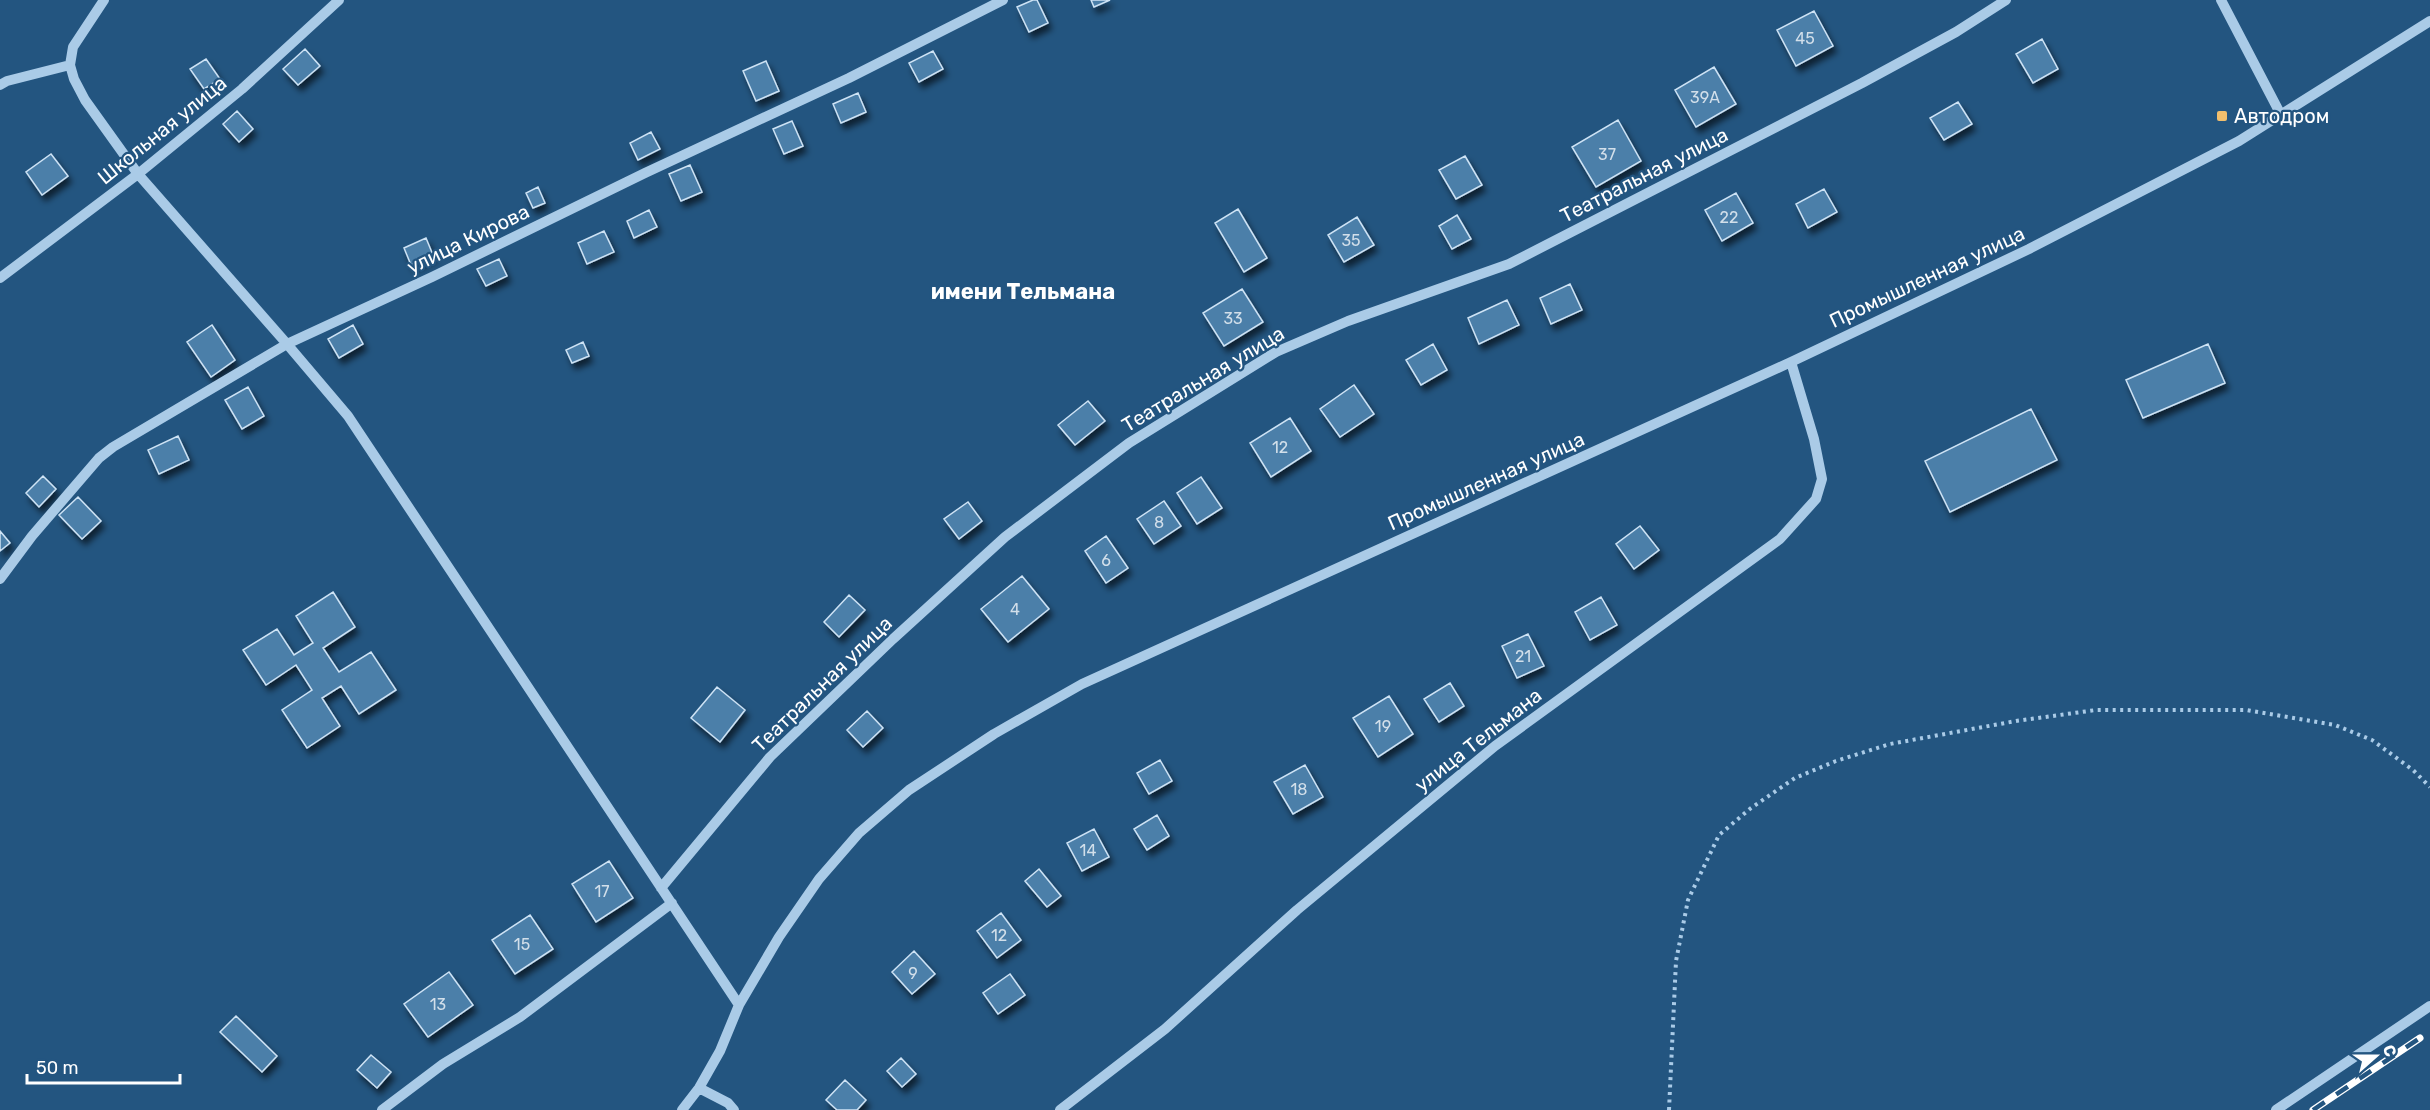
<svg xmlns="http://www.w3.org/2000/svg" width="2430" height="1110" font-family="Rubik,sans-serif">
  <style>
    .building { fill: #4c7fa9; stroke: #cee3f5; stroke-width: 1.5; filter: url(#shadow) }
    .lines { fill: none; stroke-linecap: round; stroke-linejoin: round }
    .path { stroke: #aacbe7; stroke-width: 4; stroke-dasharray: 3 4.5; stroke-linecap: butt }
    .minor { stroke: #aacbe7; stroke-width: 10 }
    .rail-casing { stroke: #fff; stroke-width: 7 }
    .rail { stroke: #235580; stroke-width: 4.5; stroke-dasharray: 14; stroke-linecap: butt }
    .poi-dot { fill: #f2bf6d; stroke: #235580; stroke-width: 2 }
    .labels { text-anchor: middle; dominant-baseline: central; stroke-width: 4.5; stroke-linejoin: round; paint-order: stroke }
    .number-label { font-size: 16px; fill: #d2dfea }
    .poi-label { font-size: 20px; fill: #fff; stroke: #235580; text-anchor: start }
    .street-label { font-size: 20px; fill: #fff; stroke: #235580 }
    .quarter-label { font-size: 22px; font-weight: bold; fill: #fff; stroke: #235580 }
  </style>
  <defs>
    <filter id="shadow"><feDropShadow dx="3.5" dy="6" stdDeviation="3" flood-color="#0009"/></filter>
  </defs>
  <rect width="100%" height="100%" fill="#235580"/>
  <path class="building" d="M1033,0H1037L1048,23L1029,32L1017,7Z
    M1091,0H1110L1094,7Z
    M1814,11L1833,46L1796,66L1777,30Z
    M2042,39L2058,69L2033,83L2016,54Z
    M305,49L320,66L298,85L283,69Z
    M933,51L943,69L919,82L909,63Z
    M206,59L220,79L204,89L190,69Z
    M766,61L779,91L756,101L743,71Z
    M1714,67L1736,104L1696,127L1675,90Z
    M858,93L866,112L841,123L833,104Z
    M1958,102L1972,124L1944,140L1930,118Z
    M237,111L253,129L239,142L223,124Z
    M1618,120L1641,161L1596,187L1572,147Z
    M792,121L803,146L784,154L773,129Z
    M651,132L660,149L638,160L630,143Z
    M51,154L68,176L42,195L26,172Z
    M1465,156L1482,185L1456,199L1439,170Z
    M690,165L702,192L681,201L669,174Z
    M538,187L545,203L533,208L526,193Z
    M1824,189L1837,212L1808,228L1796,204Z
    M1736,193L1753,223L1722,241L1705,210Z
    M1238,209L1267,258L1244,272L1215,223Z
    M649,210L657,227L634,238L627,221Z
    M1457,215L1471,239L1452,249L1439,226Z
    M1357,217L1374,245L1344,262L1328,235Z
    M604,231L614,252L587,264L578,243Z
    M426,238L433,255L411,265L404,248Z
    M499,259L507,276L486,286L477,269Z
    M1570,284L1582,310L1551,324L1540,298Z
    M1242,289L1263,322L1224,346L1203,313Z
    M1507,300L1519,325L1479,344L1468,318Z
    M212,325L235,360L211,377L187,342Z
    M353,325L363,344L339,358L328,339Z
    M583,342L589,356L572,363L566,350Z
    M1433,344L1447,370L1421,385L1406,360Z
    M2208,344L2225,383L2143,418L2126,380Z
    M1354,385L1374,414L1340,437L1320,409Z
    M248,387L264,416L242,429L225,400Z
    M1088,401L1105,421L1075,445L1058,425Z
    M2031,409L2057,460L1950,512L1925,461Z
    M1290,418L1311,451L1271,477L1250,443Z
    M178,436L189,460L159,474L148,450Z
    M43,476L56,489L39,507L26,493Z
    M1201,477L1222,508L1197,524L1177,493Z
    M78,497L101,521L82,539L59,515Z
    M1164,501L1181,526L1154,544L1137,519Z
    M968,502L982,521L959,539L944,519Z
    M1640,526L1659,550L1634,569L1616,544Z
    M0,531L10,543L0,551Z
    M1106,536L1128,568L1106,583L1085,551Z
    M1022,576L1049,609L1008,642L981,609Z
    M333,592L355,627L323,648L339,672L371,652L396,690L359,714L341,686L322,698L340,726L307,748L282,710L312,690L296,665L266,685L243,650L277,629L294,655L313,643L296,616Z
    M849,595L865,610L839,637L824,622Z
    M1601,597L1617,625L1590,640L1575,612Z
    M1528,634L1544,666L1517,678L1502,646Z
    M1450,683L1464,706L1439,722L1424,699Z
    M717,687L745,710L720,742L691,718Z
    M1389,696L1413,734L1378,757L1353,718Z
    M867,711L883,728L863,747L847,730Z
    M1160,760L1172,781L1149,794L1137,773Z
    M1305,765L1323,797L1293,814L1274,782Z
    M1157,815L1169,836L1147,850L1134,829Z
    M1094,829L1109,857L1082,871L1067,843Z
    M609,861L633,898L596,922L572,884Z
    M1039,869L1061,896L1047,907L1025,881Z
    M1001,913L1021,940L997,958L977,931Z
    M530,915L553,949L515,974L492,940Z
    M914,951L935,974L912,994L892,972Z
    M449,972L473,1005L428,1037L404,1004Z
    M1010,974L1025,995L998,1014L983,993Z
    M236,1016L277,1056L262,1072L220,1032Z
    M371,1055L391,1072L377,1088L357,1070Z
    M901,1058L916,1074L902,1087L887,1071Z
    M845,1080L866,1100L857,1110H837L826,1100Z"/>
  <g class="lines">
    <path class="path" d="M1669,1110L1676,961L1688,900L1719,835L1751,808L1795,778L1836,761L1890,744L2016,721L2096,710H2246L2335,725L2372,740L2413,770L2430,787"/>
    <path class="minor" d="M104,0L73,47L70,65L74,79L85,100L138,174L287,344L348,416L739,1005
      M2221,0L2281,115
      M0,85L7,81L70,65
      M0,278L138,174L242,89L339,0
      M0,579L32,536L99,458L113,447L287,344L432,277L645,173L849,78L1003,0
      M661,888L770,757L893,639L1005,537L1129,443L1276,352L1348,321L1509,264L1862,83L1956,32L2006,0
      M699,1088L728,1103L734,1110
      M382,1110L443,1064L520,1017L672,903
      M682,1110L699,1088L720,1051L739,1005L779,937L819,879L859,833L909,790L994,734L1082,684L1791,362L2029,249L2239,141L2430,21
      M1060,1110L1165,1029L1297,910L1495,746L1780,539L1816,499L1822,479L1814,439L1791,362
      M2276,1110L2430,1006"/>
    <g class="rail-casing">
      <path id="rail" d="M2313,1110L2420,1038"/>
    </g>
    <use href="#rail" class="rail"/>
  </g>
  <rect class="poi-dot" x="2216" y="110" width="12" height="12" rx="3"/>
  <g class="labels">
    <g class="number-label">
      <text x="1805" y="38">45</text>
      <text x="1705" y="97">39А</text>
      <text x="1607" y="154">37</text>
      <text x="1729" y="217">22</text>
      <text x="1351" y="240">35</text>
      <text x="1233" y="318">33</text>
      <text x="1280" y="447">12</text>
      <text x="1159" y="522">8</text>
      <text x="1106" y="560">6</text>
      <text x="1015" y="609">4</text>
      <text x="1523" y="656">21</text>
      <text x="1383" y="726">19</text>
      <text x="1299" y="789">18</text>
      <text x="1088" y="850">14</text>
      <text x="602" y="891">17</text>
      <text x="999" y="935">12</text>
      <text x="522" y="944">15</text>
      <text x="913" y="973">9</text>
      <text x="438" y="1004">13</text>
    </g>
    <g class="poi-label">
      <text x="2234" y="116">Автодром</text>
    </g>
    <g class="street-label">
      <text transform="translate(162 130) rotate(-39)">Школьная улица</text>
      <text transform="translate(1644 175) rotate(-27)">Театральная улица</text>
      <text transform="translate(468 239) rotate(-26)">улица Кирова</text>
      <text transform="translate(1927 277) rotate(-25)">Промышленная улица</text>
      <text transform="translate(1203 379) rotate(-31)">Театральная улица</text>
      <text transform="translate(1486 481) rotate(-24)">Промышленная улица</text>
      <text transform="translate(822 684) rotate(-44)">Театральная улица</text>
      <text transform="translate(1478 740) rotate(-38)">улица Тельмана</text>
    </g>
    <g class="quarter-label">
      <text x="1023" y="291">имени Тельмана</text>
    </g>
  </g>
  <g transform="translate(2376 1056) rotate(69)" stroke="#235580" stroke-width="4.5" paint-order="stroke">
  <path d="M0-4.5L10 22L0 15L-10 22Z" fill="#ffffff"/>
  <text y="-9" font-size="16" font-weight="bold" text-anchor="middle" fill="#ffffff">С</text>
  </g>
  <path d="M27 1074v9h153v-9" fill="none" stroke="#ffffff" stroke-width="3"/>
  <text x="36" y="1074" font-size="18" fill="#ffffff" stroke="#235580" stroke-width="4.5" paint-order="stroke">50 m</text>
</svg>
